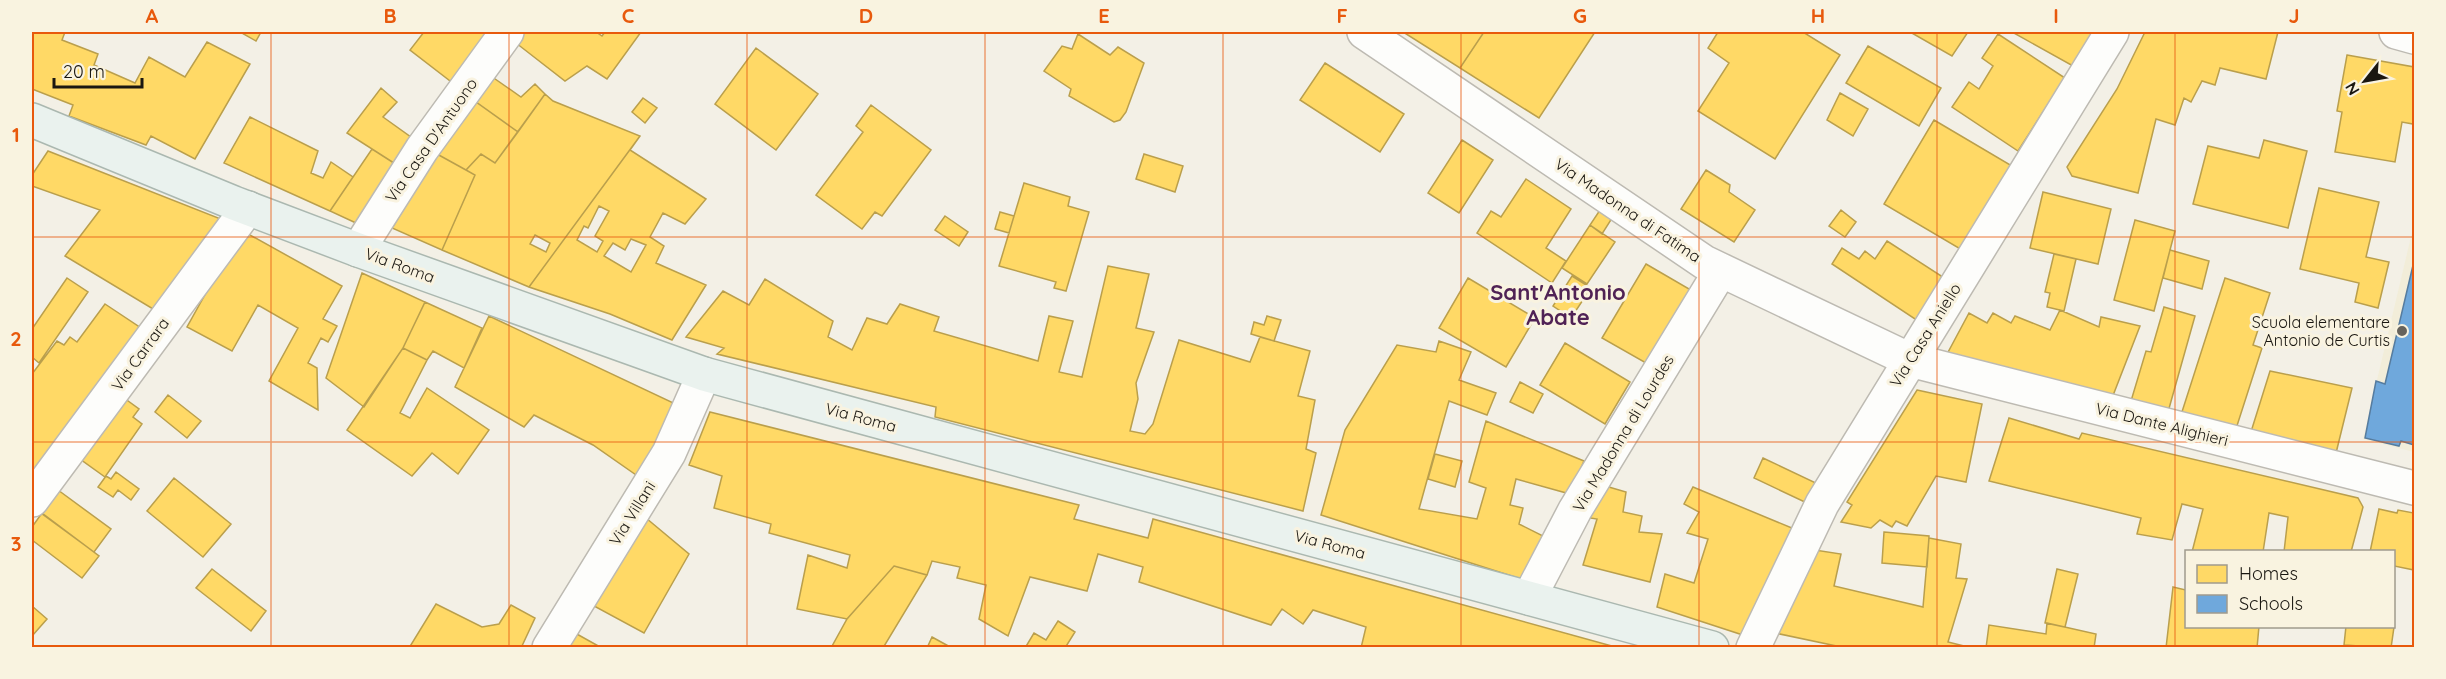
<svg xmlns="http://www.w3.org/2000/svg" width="2446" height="679" font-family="Quicksand,sans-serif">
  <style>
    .built { fill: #f2edd9 }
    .homes { fill: #ffd966; stroke: #ba9f4c; stroke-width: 1.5; fill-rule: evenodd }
    .schools { fill: #6fa8dc; stroke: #567c9f; stroke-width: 1.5 }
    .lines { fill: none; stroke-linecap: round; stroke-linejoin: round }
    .minor-casing { stroke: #bdbab2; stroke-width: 36 }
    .major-casing { stroke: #abb8b0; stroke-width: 36 }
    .minor { stroke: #fdfdfb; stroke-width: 33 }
    .major { stroke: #eaf2ee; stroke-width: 33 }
    .grid { fill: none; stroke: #e8590c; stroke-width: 1.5; stroke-opacity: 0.55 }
    .poi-dot { fill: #66635c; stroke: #f9f3e0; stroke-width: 2 }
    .labels { text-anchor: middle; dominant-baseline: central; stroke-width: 6; stroke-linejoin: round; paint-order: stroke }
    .street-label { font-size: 16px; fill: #1a1711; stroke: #f9f3e0 }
    .poi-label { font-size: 16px; fill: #1a1711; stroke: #f9f3e0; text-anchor: end }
    .district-label { font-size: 22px; font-weight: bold; fill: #502255; stroke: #f9f3e0 }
    .neatline { fill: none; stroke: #e8590c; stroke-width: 2 }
    .grid-label { font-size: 20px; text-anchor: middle; font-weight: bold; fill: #e8590c }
  </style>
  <rect width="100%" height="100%" fill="#f3f0e6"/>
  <path class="built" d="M2414,224V452L2363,439Z"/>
  <path class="homes" d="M32,32H65L62,40L98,54L94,65L135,83L149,57L185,77L207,42L250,64L195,159L151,136L146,145L69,116L73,105L32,89Z
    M240,32H261L256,41Z
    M424,32H494L454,84L410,50Z
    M525,32H596L602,36L605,32H641L607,79L587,66L565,81L516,43Z
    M1403,32H1484L1460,68Z
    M1484,32H1595L1539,118L1460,68Z
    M1718,32H1803L1840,55L1775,159L1698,111L1729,63L1708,48Z
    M1910,32H1968L1952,56Z
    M2012,32H2093L2073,66Z
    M2145,32H2278L2266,79L2220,68L2215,85L2202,81L2191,102L2184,98L2175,125L2156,119L2138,193L2072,176L2067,167L2117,89Z
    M1078,34L1110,55L1118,47L1144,63L1126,112L1120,120L1114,122L1069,96L1071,89L1044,71L1062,46L1072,49Z
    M1998,34L2065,78L2018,151L1952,107L1969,82L1979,89L1993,66L1982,58Z
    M1868,46L1941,88L1919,126L1846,83Z
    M756,48L818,94L776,150L715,104Z
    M2347,55L2414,67L2413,124L2402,122L2395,162L2335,152L2342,112L2337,111Z
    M1325,63L1404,114L1380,152L1300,100Z
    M488,74L521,97L535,84L545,94L518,132L472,99Z
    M381,88L397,102L383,117L415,140L397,165L347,133Z
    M1840,93L1868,109L1853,136L1827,120Z
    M545,94L553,101L640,136L529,287L442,250L475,175L466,170L481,154L495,163ZM535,235L550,243L546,252L530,244Z
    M643,98L657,108L645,123L632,112Z
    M472,99L518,132L495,163L481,154L466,170L437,154Z
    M871,105L931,150L882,216L875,212L862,229L816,195L863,132L856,126Z
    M250,117L318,151L311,173L323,178L331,162L353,177L330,211L224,163Z
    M1934,120L2012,166L1962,250L1884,204Z
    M640,136L630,150L706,199L685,224L663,213L650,237L664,246L656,263L706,285L672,340L610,314L529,287ZM599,206L609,211L595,236L603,241L597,252L577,240L584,226L588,228ZM631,239L646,245L631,272L604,256L613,243L625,250Z
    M1462,140L1493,160L1459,213L1428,193Z
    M2264,140L2307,151L2288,228L2193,204L2208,146L2259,158Z
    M372,149L397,165L356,223L330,211Z
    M48,151L231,223L163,315L65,256L100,210L32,186V175Z
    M437,154L475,175L442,250L392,228Z
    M1144,154L1183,166L1175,192L1136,179Z
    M1706,170L1730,185L1729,192L1755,210L1734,242L1681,209Z
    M1526,179L1571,209L1546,248L1566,261L1552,283L1477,233L1491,211L1501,217Z
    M1024,183L1070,197L1068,206L1089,212L1066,291L1054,288L1056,282L999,266Z
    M2319,188L2379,202L2366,257L2389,262L2378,308L2355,302L2359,283L2300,269Z
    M2043,192L2111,209L2098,264L2030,248Z
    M1602,207L1614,215L1602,234L1590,225Z
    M1841,210L1856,222L1845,237L1829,226Z
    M1000,212L1014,216L1009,233L995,229Z
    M945,216L968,232L959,246L935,230Z
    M2135,220L2175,231L2154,311L2114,300Z
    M1590,225L1615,242L1587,284L1562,268Z
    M241,230L342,286L323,319L337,326L328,342L321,338L308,363L317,368L318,410L269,381L298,328L258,305L232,351L187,327Z
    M1887,241L1949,281L1921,323L1832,264L1842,248L1859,259L1865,251L1875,259Z
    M2170,250L2209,261L2202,289L2163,278Z
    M2054,254L2076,259L2064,311L2047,307L2050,293L2045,292Z
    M1646,264L1696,293L1653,367L1602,338Z
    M1108,266L1149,274L1136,328L1154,332L1136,383L1138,399L1130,431L1145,434L1153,424L1179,340L1250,362L1260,337L1310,351L1298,396L1315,400L1306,449L1316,453L1303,511L935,417L936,407L717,354L724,348L686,337L723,291L749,305L765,279L833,321L828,337L852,350L867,318L887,324L900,304L939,317L934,331L1038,361L1049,316L1073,321L1059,372L1082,377Z
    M362,273L425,302L403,348L364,407L326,378Z
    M1572,276L1591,288L1571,318L1553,306Z
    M67,278L88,292L39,363L32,357V329Z
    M1468,278L1535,318L1506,367L1439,328Z
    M2225,278L2270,293L2253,345L2262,348L2234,435L2180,418Z
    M425,302L482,328L464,368L433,351L427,360L403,348Z
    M105,304L144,330L38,473L32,468V374L57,341L64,345L70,337L77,342Z
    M2164,307L2195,316L2168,412L2131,401L2146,351L2151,352Z
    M2060,310L2099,327L2101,317L2140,326L2112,398L1946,356L1969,313L1987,323L1993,313L2011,323L2015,316L2050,330Z
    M489,316L684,408L639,477L593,445L534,415L524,427L455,387Z
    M1267,316L1281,320L1274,341L1251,334L1254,322L1264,325Z
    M1439,341L1471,352L1459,380L1496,393L1487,415L1449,401L1419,509L1477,519L1486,488L1469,482L1486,421L1584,461L1570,494L1516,479L1510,505L1523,508L1519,524L1549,539L1524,580L1321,515L1345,430L1397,345L1436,352Z
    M1565,343L1630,382L1605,424L1540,385Z
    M403,348L427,360L400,413L410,418L427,388L489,430L458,474L432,453L412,476L347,430Z
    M2270,371L2352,388L2336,453L2250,435Z
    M1520,382L1543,394L1533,413L1510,402Z
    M1917,390L1982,404L1966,482L1936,476L1907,526L1896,521L1892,527L1880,520L1871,528L1841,522L1852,505L1847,502Z
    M168,395L201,421L187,438L155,412Z
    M124,398L139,409L133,417L142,424L105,477L80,459Z
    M710,412L1079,505L1074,519L1148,538L1153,519L1619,648H1361L1366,627L1313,610L1303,624L1282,609L1271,625L1139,582L1143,567L1098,554L1087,591L1030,577L1008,636L979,619L986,585L957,578L960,567L932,561L927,575L894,566L847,619L797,609L808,555L847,568L850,555L769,533L771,524L714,508L722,476L689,465Z
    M2009,418L2079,439L2082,433L2358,498L2363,507L2351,552H2284L2288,517L2269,513L2263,552H2192L2203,509L2182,504L2172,540L2137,534L2141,518L1989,481Z
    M1435,454L1462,461L1455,487L1428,479Z
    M1763,458L1818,484L1809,504L1754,478Z
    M116,472L139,489L131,500L118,490L113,497L98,487L106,476L111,479Z
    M174,478L231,524L203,557L147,511Z
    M1602,485L1626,492L1623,512L1642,516L1639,532L1662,534L1650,582L1583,565L1597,519L1584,517Z
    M1693,487L1799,531L1749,637L1657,607L1665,574L1694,583L1708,539L1687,533L1699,512L1684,504Z
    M58,490L111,529L94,552L41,513Z
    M2379,509L2397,513L2398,510L2414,513V570L2394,566V552H2370Z
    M42,513L99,556L82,578L32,540V527Z
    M646,518L689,554L644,633L594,606Z
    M1884,532L1929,536L1927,567L1882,563Z
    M1929,538L1961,544L1956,578L1967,579L1948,642L1972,648H1846L1775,633L1815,550L1841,554L1834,586L1923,607Z
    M894,566L927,575L883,648H831L847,619Z
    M212,569L266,611L251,631L196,588Z
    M2057,569L2078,574L2065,627L2045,623Z
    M2173,587L2186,590V626H2259L2257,648H2166Z
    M436,604L482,627L499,624L511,605L535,618L521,648H409Z
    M32,606L47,619L33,635L32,634Z
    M1058,621L1075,632L1065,648H1025L1034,633L1046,640Z
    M2047,623L2096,634L2094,648H1986L1989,625L2046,634Z
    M2346,626L2394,627L2391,648L2344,645Z
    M575,633L602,648H567Z
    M932,637L952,648H927Z"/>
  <path class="schools" d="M2414,261V445L2401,441L2399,446L2365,438L2376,381L2385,384Z"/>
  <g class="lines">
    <g class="minor-casing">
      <path id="minor" d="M1364,32L1704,262L1910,360L2414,488
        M2396,32L2414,37
        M358,250L422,149L507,32
        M32,500L248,208
        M1529,598L1575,510L1721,270
        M549,648L669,453L704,374
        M1753,648L1822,504L2112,32"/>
    </g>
    <g class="major-casing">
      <path id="major" d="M32,120L234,203L358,250L704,374L1712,648"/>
    </g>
    <use href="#minor" class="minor"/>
    <use href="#major" class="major"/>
  </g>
  <path class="grid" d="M271,32V648M509,32V648M747,32V648M985,32V648M1223,32V648M1461,32V648M1699,32V648M1937,32V648M2175,32V648M32,237H2414M32,442H2414"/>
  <circle class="poi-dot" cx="2402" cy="331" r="6"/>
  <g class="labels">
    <g class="street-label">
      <text transform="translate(431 140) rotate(-55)">Via Casa D'Antuono</text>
      <text transform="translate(1628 210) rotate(34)">Via Madonna di Fatima</text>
      <text transform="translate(400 265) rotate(20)">Via Roma</text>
      <text transform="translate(1925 335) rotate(-58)">Via Casa Aniello</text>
      <text transform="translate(140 354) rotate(-54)">Via Carrara</text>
      <text transform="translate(861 417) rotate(15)">Via Roma</text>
      <text transform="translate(2162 424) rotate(14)">Via Dante Alighieri</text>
      <text transform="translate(1623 433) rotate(-59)">Via Madonna di Lourdes</text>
      <text transform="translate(632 513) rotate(-58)">Via Villani</text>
      <text transform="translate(1330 544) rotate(15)">Via Roma</text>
    </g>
    <g class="poi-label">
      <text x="2390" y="322">Scuola elementare<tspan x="2390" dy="18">Antonio de Curtis</tspan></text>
    </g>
    <g class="district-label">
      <text x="1558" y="292">Sant'Antonio<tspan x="1558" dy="25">Abate</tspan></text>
    </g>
  </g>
  <rect width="2446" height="679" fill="none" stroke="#f9f3e0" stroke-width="66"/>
  <rect x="2185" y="550" width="210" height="78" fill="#f9f3e0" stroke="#a09b8d" stroke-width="1.5"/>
  <rect x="2197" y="565" width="30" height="18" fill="#ffd966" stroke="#a09b8d" stroke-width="1.5"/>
  <text x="2239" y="580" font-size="18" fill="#1a1711">Homes</text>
  <rect x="2197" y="595" width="30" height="18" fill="#6fa8dc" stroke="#a09b8d" stroke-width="1.5"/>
  <text x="2239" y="610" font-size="18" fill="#1a1711">Schools</text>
  <g transform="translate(2365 81) rotate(239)" stroke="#f9f3e0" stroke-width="4.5" paint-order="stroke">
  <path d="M0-4.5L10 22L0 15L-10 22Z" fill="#1a1711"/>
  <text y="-9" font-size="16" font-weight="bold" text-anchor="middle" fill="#1a1711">N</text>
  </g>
  <path d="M54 78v9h88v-9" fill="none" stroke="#1a1711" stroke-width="3"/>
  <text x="63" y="78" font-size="18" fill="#1a1711" stroke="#f9f3e0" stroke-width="4.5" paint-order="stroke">20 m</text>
  <rect x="33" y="33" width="2380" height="613" class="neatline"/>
  <g class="grid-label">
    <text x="152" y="23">A</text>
    <text x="390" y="23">B</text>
    <text x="628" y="23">C</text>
    <text x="866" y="23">D</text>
    <text x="1104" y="23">E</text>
    <text x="1342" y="23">F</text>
    <text x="1580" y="23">G</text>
    <text x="1818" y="23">H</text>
    <text x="2056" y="23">I</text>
    <text x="2294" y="23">J</text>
    <text x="16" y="142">1</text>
    <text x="16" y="346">2</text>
    <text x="16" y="551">3</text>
  </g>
</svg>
